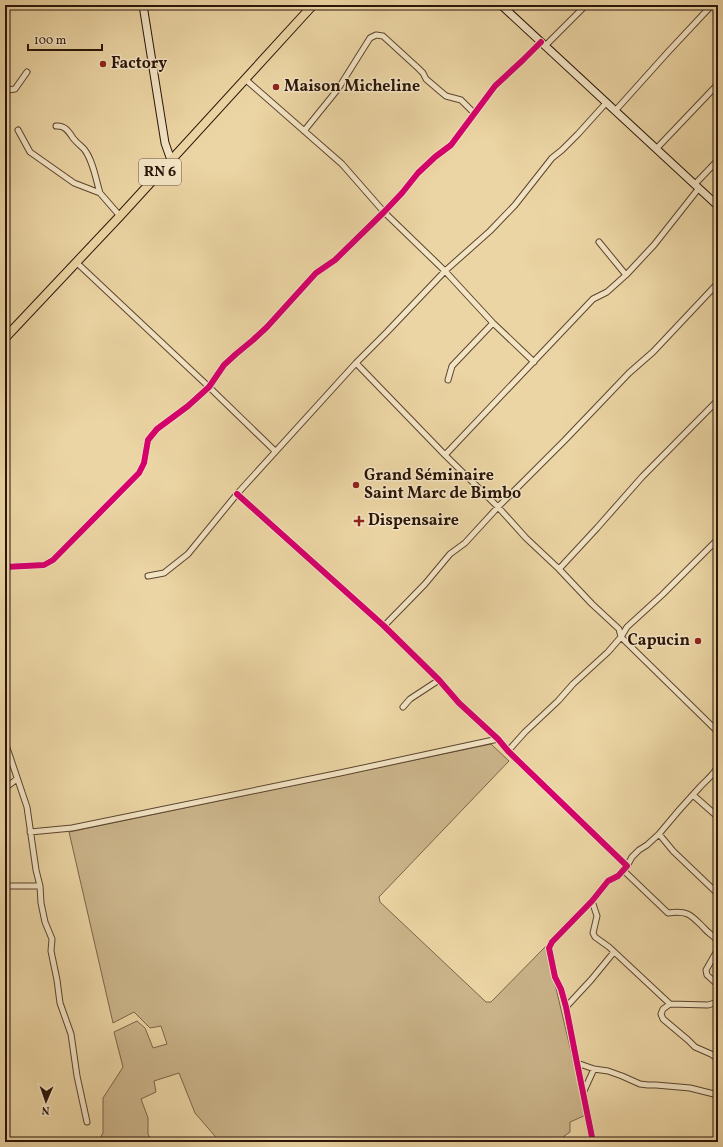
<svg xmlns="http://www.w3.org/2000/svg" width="723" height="1147" font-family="Vollkorn,serif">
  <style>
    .grass { fill: #cbb48a; stroke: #7a644a }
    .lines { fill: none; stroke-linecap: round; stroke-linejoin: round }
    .street-casing { stroke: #5a4530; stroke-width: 7 }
    .secondary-casing { stroke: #2a1509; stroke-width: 9 }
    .primary-casing { stroke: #2a1509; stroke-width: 10 }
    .street { stroke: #f3e4c4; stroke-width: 5 }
    .secondary { stroke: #f3e4c4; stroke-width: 7 }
    .primary { stroke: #ecd5a4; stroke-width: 8 }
    .cycleway-casing { stroke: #f3e4c4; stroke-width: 8 }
    .cycleway { stroke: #d6006c; stroke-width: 6 }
    .poi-dot { fill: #8f2418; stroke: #f3e4c4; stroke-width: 1.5 }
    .labels { text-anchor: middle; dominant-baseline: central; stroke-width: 3; stroke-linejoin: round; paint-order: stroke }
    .shield { fill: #f3e4c4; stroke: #665341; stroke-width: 1 }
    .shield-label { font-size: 15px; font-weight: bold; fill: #2a1509 }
    .poi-label { font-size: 16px; font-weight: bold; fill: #2a1509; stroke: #f3e4c4; text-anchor: start }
  </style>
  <rect width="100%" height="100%" fill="#ecd5a4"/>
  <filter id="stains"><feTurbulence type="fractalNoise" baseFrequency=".005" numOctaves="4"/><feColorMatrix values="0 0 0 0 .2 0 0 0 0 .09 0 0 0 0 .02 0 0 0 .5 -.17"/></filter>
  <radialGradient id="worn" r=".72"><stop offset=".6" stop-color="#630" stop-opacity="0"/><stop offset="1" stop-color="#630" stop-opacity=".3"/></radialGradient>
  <path class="grass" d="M491,744L509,761L379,897L380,902L486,1002H491L546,946L586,1115L570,1122V1132L563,1137L564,1142H220L195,1113L179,1073L154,1081L156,1092L141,1099L148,1118V1134L152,1142H98L103,1133V1098L123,1067L114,1032L137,1021L145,1028L153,1048L167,1044L161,1026L150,1028L134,1012L113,1023L69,832Z"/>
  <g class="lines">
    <g class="street-casing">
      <path id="street" d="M545,46L586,5
        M245,79L342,164L384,212L445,271L493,323L534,362
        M5,89L8,90L15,89L27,72
        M615,111L668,52L712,5
        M56,126C65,125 69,132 73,138C76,142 80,145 84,149C93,160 96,180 100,193
        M18,130L30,152L74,183L100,193L120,216
        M304,131L338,89L370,38L376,35L383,36L418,68L423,73L426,79L440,91L446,96L461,100L474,113
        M657,148L718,84
        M695,184L718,160
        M599,242L626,275
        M76,262L209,387L275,451
        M356,363L445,455L498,507L526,538L559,569L592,604L619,629L621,637L718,732
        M448,380L452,366L493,323
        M445,455L593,299L607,292L626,275L654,245L699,188
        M237,494L384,626L439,680L459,703L498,739L508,751L627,866L618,876L608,881L592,901L552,942L549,948L555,977L561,989L566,1007L577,1063L593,1142
        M5,567L44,565L53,560L139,473L144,463L148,440L157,429L188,406L209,387L224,365L236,354L253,340L267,327L316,273L335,260L384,212L402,193L418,173L435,157L451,145L495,86L523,60L541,42
        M559,569L597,528L642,477L718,400
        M148,576L164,573L188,554L237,494L356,363L387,332L445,271L490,231L515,205L552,158L562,150L578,134L606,103
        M384,626L425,584L450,554L465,543L498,507L565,440L629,373L653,352L718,283
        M403,707L410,699L439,680
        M5,742L27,807L36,870L40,886L41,903L45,922L52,939L51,951L57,980L60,1003L71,1034L77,1076L87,1122
        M508,751L525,732L558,701L573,684L608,652L621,637L627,627L662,595L718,539
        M718,766C714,775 706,780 700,787C686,802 672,818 659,834L673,851L718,894
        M5,788L17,779
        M693,795L718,817
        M30,832L72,828L340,773L498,739
        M627,866L632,857L639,850L647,845L659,834
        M623,870L668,913C688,910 691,915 704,928C708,933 714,936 718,941
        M5,886H40
        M592,901L597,916L593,933L595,937L609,947L670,1004L663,1009L661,1014L663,1019L688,1040L695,1047L711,1054L718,1059
        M718,949L706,970L707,975L718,985
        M670,1004L708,1005L718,1002
        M566,1007L591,980L614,952
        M577,1063L594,1069L608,1071L622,1076L640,1084L648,1085H656L690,1088L718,1095
        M583,1093L594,1069"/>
    </g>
    <g class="secondary-casing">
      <path id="secondary" d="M143,5L165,143L171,160
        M501,5L718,206"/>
    </g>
    <g class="primary-casing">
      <path id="primary" d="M5,338L120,216L313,5"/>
    </g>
    <use href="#street" class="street"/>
    <use href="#secondary" class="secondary"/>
    <use href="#primary" class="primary"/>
    <g class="cycleway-casing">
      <path id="cycleway" d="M237,494L384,626L439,680L459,703L498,739L508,751L627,866L618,876L608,881L592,901L552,942L549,948L555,977L561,989L566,1007L577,1063L593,1142
        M5,567L44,565L53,560L139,473L144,463L148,440L157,429L188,406L209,387L224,365L236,354L253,340L267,327L316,273L335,260L384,212L402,193L418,173L435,157L451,145L495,86L523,60L541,42"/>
    </g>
    <use href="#cycleway" class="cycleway"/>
  </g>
  <g class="poi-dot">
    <circle cx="103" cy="64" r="4"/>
    <circle cx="276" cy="87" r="4"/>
    <circle cx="356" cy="485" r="4"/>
    <path d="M357 515h4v4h4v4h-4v4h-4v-4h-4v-4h4z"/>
    <circle cx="698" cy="641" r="4"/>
  </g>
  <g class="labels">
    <rect class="shield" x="139" y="159" width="42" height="26" rx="3"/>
    <g class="shield-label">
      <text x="160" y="172">RN 6</text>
    </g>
    <g class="poi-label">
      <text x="111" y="64">Factory</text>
      <text x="284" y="87">Maison Micheline</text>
      <text x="364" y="476">Grand Séminaire<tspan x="364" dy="18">Saint Marc de Bimbo</tspan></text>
      <text x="368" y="521">Dispensaire</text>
      <text x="690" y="641" text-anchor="end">Capucin</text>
    </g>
  </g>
  <rect width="723" height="1147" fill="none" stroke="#ecd5a4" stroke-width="20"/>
  <rect x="6" y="6" width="711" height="1135" fill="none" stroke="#2a1509" stroke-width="2"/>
  <rect x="10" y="10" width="703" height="1127" fill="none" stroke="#2a1509"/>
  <g transform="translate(46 1101) rotate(182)" stroke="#f3e4c4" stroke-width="3" paint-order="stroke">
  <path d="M0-3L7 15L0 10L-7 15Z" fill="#2a1509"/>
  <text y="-6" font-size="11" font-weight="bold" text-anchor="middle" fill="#2a1509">N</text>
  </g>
  <path d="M28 44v6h74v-6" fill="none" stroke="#2a1509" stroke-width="2"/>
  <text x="34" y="44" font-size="12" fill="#2a1509" stroke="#f3e4c4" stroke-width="3" paint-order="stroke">100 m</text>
  <rect width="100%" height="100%" filter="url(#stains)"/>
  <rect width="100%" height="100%" fill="url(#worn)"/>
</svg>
